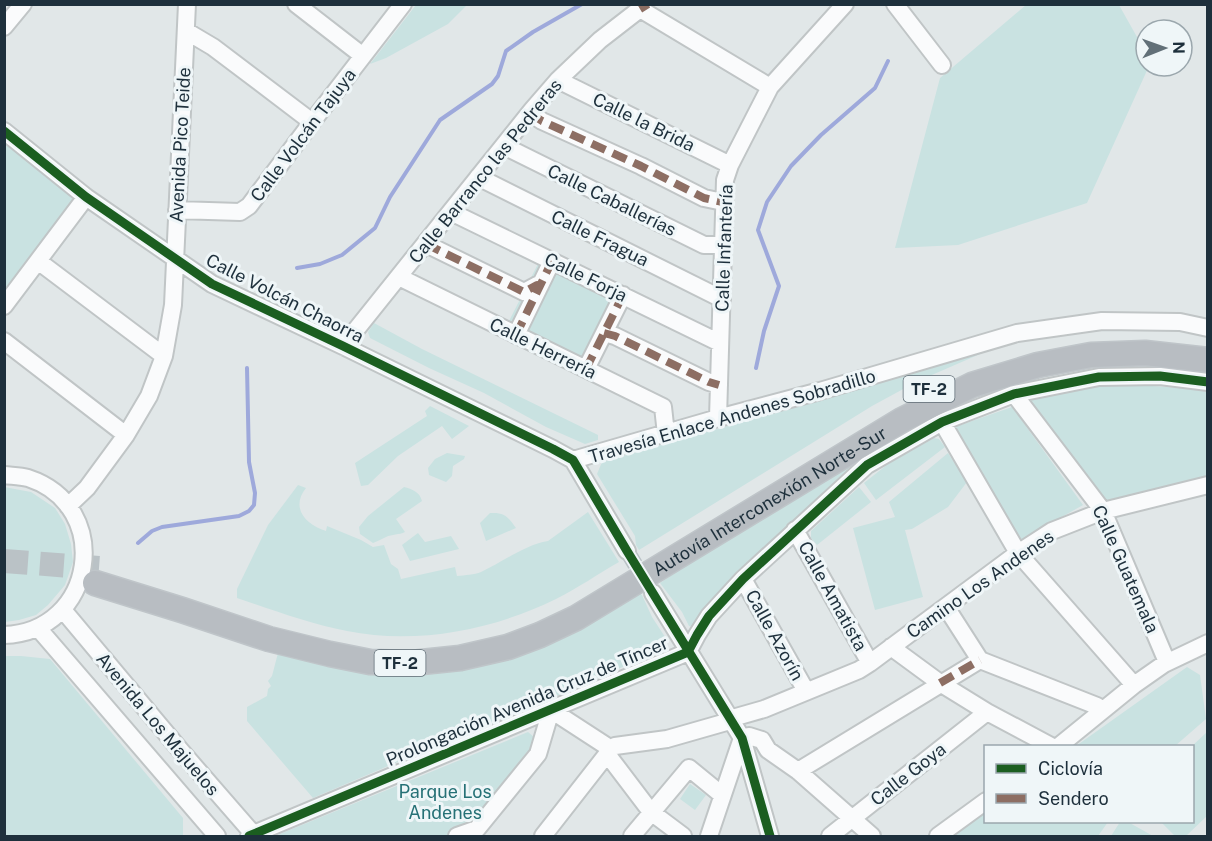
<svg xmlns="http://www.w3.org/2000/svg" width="1212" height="841" font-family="'Public Sans',sans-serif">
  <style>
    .green { fill: #c9e2e1 }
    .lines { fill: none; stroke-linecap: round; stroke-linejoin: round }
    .stream { stroke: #9ea9db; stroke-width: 4 }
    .minor-tunnel { stroke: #bac2c6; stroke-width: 16; stroke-dasharray: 16 8; stroke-linecap: butt }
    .highway-tunnel { stroke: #bac2c6; stroke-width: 24; stroke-dasharray: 24 12; stroke-linecap: butt }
    .minor-casing { stroke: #c0c5c6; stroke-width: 20 }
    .highway-casing { stroke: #bfc5c9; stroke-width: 27 }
    .minor { stroke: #fafbfc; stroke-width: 16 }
    .highway { stroke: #b8bdc2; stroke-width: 24 }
    .quiet { stroke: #8d6e63; stroke-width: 8; stroke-dasharray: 15 8; stroke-linecap: butt }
    .cycleway-casing { stroke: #eff6f8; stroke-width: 13 }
    .cycleway { stroke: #1b5e20; stroke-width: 9 }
    .labels { text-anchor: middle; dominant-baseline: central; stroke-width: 6; stroke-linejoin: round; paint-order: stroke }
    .shield { fill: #eff6f8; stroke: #5d6b74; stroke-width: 1.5 }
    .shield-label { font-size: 16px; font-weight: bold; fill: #1e303c }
    .street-label { font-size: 18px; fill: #1e303c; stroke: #eff6f8 }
    .park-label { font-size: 18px; fill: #267176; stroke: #eff6f8 }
  </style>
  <rect width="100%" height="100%" fill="#e1e7e8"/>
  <path class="green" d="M416,5H467L448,24L386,58L370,64Z
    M1026,5H1119L1146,53V66H1149L1087,203L958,245L895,248L940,78Z
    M5,144L72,195L73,204L5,292Z
    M542,256L623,295L586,369L505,329Z
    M374,323L422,349L598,435V440L585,444L546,427L484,393L429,368L370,338L368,332Z
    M985,348L987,351L918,381L872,406L639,550L636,545L635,536L597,474L602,462L947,363L946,360Z
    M1111,383L1195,389L1207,392V478L1106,502L1028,398Z
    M430,406L469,426L452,439L442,426L398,456L368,485L361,486L355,463L427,416L425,411Z
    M1012,407L1083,505L1021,540L955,427Z
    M934,438L939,439L945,447L876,500L864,483L888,464Z
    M447,453L465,456L464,459L453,466L452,476L446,482L429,475L428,468L435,459Z
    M948,453L967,482L948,507L912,529L905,530L923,597L875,610L853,528L895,517L889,502Z
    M867,457C802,505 749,568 694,627L689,626L682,612L660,583L711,549L858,460Z
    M298,485L306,488C290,508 306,525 326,531L327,526L361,540L373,547L384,545L391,564L398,569L401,579L455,567L457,576C465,575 474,575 481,572C503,562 524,545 548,541L588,512L619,562C598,574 578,588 556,599C493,630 416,645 347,631C310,624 273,610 237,598V589L268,525Z
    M4,487L31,492L55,508L65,524L71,544L73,562L65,585L48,605L36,615L19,620L5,622Z
    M404,487C412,489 420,492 422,501L396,519L405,532C399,535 392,534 386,537C382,539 378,541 373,543L360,534L359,527L368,516Z
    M859,487L871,502L817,545L811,538V531Z
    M490,513C505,512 508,517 516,528L486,541L480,523Z
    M418,533L425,542L451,536L459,549L410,561L402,545Z
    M639,593L642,595L652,617L667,640L665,650L652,654L545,701L461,735L313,798L247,721V707L267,696L268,689L271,686L268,681L272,676L278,653L314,663L351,669L398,673Z
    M5,656H21L50,659L183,818V836H5Z
    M1187,667L1200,675L1206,719L1175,746H1076Z
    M528,732L534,737L535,742L465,830L443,836H277L280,834Z
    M1207,732V816L1186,836H1175L1161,822H1192V746Z
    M690,784L706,795L695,810L680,799Z
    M985,812L986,822H1108L1098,836H951Z
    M1120,822H1128L1153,836H1111Z"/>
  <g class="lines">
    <path class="stream" d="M297,268L320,264L342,255L375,228L390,197L440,120L492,84L498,76L506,51L533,32L582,4
      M756,368L764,331L779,286L758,230L767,202L791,166L821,135L875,88L888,61
      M138,543L152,531L162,527L239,516L249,511L254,505L255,493L249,462L247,368"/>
    <path class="minor-tunnel" d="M627,551L648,586"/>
    <path class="highway-tunnel" d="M4,561L99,568"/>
    <g class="minor-casing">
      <path id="minor" d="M296,4L363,56
        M895,4L942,65
        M4,27L23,4
        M186,31L213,47L312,122
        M558,80L730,165
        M530,113L542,121L641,166L704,198L723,202
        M4,131L86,197L212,284L343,346L553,449L573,460L627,551
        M504,146L704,245H723
        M478,177L722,299
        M177,210L240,212L249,206L312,122L403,4
        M451,212L720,343
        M426,244L524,292L537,285L540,286
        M38,261L164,356
        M399,277L663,407L666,434
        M4,306L86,197
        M604,333L615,336L709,382L719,385
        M516,335L552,261
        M4,341L126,435
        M343,346L532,110L558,80L600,40L640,9L770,87
        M586,369L623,295
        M1014,394L1103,511L1167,662
        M718,418L725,180L730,165L770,87L845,4
        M942,422L1018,553L1134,685
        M573,460L718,418L820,391L1017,333L1102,321L1180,322L1208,328
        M4,475C12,476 20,476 28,478C114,506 96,632 4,635
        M68,506L87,488L126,435L149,396L164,356L173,305L187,4
        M795,530L870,663
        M743,579L806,691
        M653,593L742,738L770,836
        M946,607L980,660L1097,706L1101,711
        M63,610L181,751L255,836
        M38,628L217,836
        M891,647L940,683L987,712L1051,746
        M742,738L749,736L762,740L768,750L798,771L872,836
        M1059,746L1134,685L1164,664L1208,643
        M607,754L651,812L683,836
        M798,771L980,660
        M249,836L688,652L697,635L709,616L743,579L867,465L942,422L1014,394L1099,377L1160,376L1208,382
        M457,836L477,829L538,754L551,710L611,749
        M543,836L611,749L615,746L667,739L730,721L736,717L764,709L859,670L870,663L1018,553L1052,531L1103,511L1208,485
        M632,836L689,768L722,795
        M709,836L742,738
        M830,836L987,712
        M938,836L986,801"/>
    </g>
    <g class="highway-casing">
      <g id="highway">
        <path id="s1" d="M95,583L182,610L269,639L330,654L370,662L412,663L460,658L508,647L540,635L576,618L902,420L972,385L1038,365L1091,355L1145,353L1208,360"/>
      </g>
    </g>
    <use href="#minor" class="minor"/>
    <use href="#highway" class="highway"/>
    <path class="quiet" d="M640,9L648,4
      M530,113L542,121L641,166L704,198L723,202
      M426,244L524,292L537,285L540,286
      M604,333L615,336L709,382L719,385
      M516,335L552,261
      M586,369L623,295
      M940,683L980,660"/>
    <g class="cycleway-casing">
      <path id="cycleway" d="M4,131L86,197L212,284L343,346L553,449L573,460L627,551L742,738L770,836
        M249,836L688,652L697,635L709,616L743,579L867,465L942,422L1014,394L1099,377L1160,376L1208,382"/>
    </g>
    <use href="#cycleway" class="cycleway"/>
  </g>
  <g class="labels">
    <g class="shield">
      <rect x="903.5" y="376" width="51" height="26" rx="4.5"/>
      <rect x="374.5" y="650" width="51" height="26" rx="4.5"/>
    </g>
    <g class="shield-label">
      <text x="929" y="389">TF-2</text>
      <text x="400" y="663">TF-2</text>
    </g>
    <g class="street-label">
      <text transform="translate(644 122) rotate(26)">Calle la Brida</text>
      <text transform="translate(303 135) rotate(-53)">Calle Volcán Tajuya</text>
      <text transform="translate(180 145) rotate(-87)">Avenida Pico Teide</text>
      <text transform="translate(485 171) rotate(-51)">Calle Barranco las Pedreras</text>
      <text transform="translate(612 200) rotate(26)">Calle Caballerías</text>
      <text transform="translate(600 238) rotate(26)">Calle Fragua</text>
      <text transform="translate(724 248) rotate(-88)">Calle Infantería</text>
      <text transform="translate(586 277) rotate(26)">Calle Forja</text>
      <text transform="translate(285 298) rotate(27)">Calle Volcán Chaorra</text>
      <text transform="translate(543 348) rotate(26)">Calle Herrería</text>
      <text transform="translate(732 416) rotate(-16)">Travesía Enlace Andenes Sobradillo</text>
      <text stroke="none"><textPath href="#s1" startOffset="726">Autovía Interconexión Norte-Sur</textPath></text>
      <text transform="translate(1126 569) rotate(66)">Calle Guatemala</text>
      <text transform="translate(980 584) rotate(-35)">Camino Los Andenes</text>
      <text transform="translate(833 596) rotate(61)">Calle Amatista</text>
      <text transform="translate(775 635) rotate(61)">Calle Azorín</text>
      <text transform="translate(527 701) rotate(-23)">Prolongación Avenida Cruz de Tíncer</text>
      <text transform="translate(158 724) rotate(50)">Avenida Los Majuelos</text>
      <text transform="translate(908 774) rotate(-38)">Calle Goya</text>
    </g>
    <g class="park-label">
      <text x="445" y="791">Parque Los<tspan x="445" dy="21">Andenes</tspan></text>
    </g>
  </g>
  <rect width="1212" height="841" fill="none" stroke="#1e303c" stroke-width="12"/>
  <rect x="984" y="745" width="210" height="78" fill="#eff6f8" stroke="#9ba7ad" stroke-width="1.5"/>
  <rect x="996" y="764" width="30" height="9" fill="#1b5e20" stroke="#9ba7ad" stroke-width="1.5"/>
  <text x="1038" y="775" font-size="18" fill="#1e303c">Ciclovía</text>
  <rect x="996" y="794" width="30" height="9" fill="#8d6e63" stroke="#9ba7ad" stroke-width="1.5"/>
  <text x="1038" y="805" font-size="18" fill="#1e303c">Sendero</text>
  <g transform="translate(1164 48) rotate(89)"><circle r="28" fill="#eff6f8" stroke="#9ba7ad" stroke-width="1.5"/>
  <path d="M0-4.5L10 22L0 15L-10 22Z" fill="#627078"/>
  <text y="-9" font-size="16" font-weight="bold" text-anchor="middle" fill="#1e303c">N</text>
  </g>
</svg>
